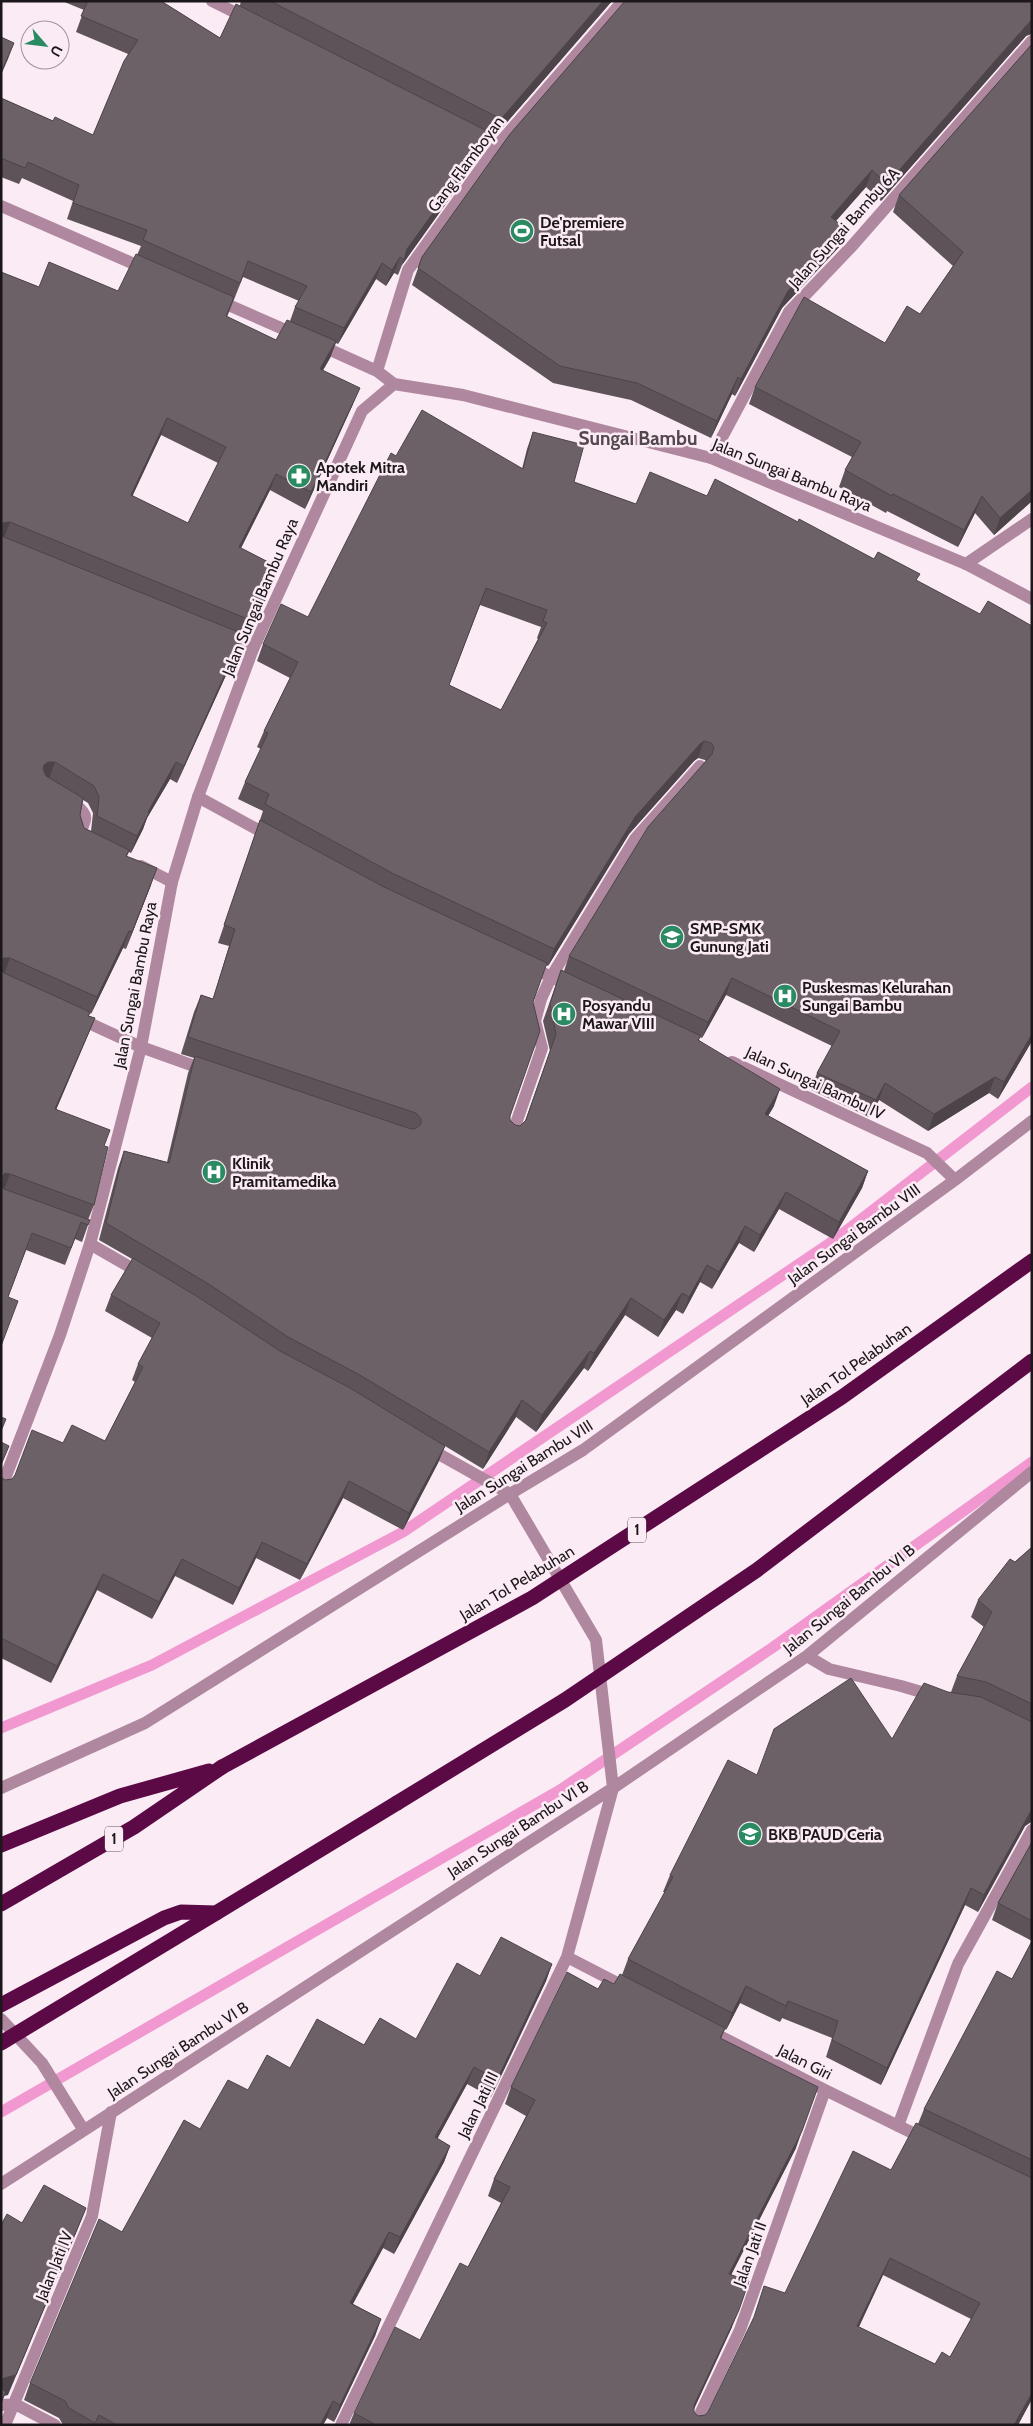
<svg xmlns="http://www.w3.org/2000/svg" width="1033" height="2426" font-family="Cabin,sans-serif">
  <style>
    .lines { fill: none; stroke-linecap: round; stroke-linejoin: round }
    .stream { stroke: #f298d1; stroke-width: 11 }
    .minor { stroke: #af889f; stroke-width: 12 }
    .tertiary { stroke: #af889f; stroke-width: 12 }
    .motorway { stroke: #5b0a46; stroke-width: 15 }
    .motorway-bridge { stroke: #5b0a46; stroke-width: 15 }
    .wall { fill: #5e5359; fill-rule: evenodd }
    .shaded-wall { fill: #4c4449 }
    .building { fill: #6d6168; stroke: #4c4449; fill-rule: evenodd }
    .labels { text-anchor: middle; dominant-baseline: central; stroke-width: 5; stroke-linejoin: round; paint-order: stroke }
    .shield { fill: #faebf4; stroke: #5f575b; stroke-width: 1 }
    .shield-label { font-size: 15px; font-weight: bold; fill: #1c171a }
    .street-label { font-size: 16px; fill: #1c171a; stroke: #faebf4 }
    .poi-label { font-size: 16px; font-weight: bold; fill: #1c171a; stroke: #faebf4; text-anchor: start }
    .quarter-label { font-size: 19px; font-weight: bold; fill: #54484f; stroke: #faebf4 }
  </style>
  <rect width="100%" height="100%" fill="#faebf4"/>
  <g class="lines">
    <path class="stream" d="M1,1728L152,1665L403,1532L833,1241L1032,1087
      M1,2112L560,1790L772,1648L1032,1462"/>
    <path class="minor" d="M212,1L248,19
      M1,206L148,270
      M217,300L297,335
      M317,344L377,371L394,384
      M377,371L408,270L497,146L623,1
      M711,458L789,312L852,246L1032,41
      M966,564L1032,519
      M225,638L253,649
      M198,797L271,837
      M68,800C103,821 72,824 85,839
      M141,866L172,882
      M528,966L573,987
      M78,1018L141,1047L208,1071
      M732,1062L927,1153L955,1180
      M512,1135L542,1048L535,1021L541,999L551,977L635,839L700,766
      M90,1244L142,1274
      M807,1656L829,1669L901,1686L935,1696
      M1,1788L145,1723L510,1494L583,1450L955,1180L1032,1121
      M567,1957L631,1990
      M1,2019L42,2063L83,2129
      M706,2029L825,2090L925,2139
      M898,2126L958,1964L1032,1830
      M1,2184L613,1788L807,1656L1032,1472
      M1,2405L15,2404L55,2425
      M5,2425L92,2216L111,2112
      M341,2425L567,1957L613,1788L596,1640L510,1494L428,1448
      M695,2425L740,2330L825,2090"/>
    <path class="tertiary" d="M1,1489L60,1335L90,1244L141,1047L172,882L198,797L253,649L362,411L394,384L463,395L711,458L966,564L1032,599"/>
    <path class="motorway" d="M1,1845L120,1796L209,1771
      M1,1904L134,1827L222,1767
      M1,2005L164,1918L181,1912L216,1913L397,1803"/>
    <path class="motorway-bridge" d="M222,1767L532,1598L842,1397L1032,1261
      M397,1803L565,1700L757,1570L1032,1361
      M1,2043L216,1913"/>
  </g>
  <path class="wall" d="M62,1H161L220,38L240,5L241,1H612L495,136L490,134L485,149L402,265L398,275L394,273L386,286L376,279L338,344L336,343L330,358L323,370L353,404L305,509L270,490L241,548L276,566L270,582L264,595L267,596L260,613L249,639L242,636L237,651L177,783L170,779L147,818L143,829L131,853L129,852L127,856L151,885L126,949L123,948L91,1014L90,1013L89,1016L95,1018L88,1035L56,1110L104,1146L94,1205L88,1220V1225L82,1242L75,1239L65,1265L26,1250L8,1297L1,1346V272L39,287L118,291L137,255L141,246L67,219L73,201L22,178L19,184L1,177V98L53,121L93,135L128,54L76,32L84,10ZM243,277L299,301L295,307L290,321L276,340L227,317ZM161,435L218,463L188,523L132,496ZM83,800L88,803L93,813L91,831L84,828L80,815Z
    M678,3L1026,36L881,201L866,187L836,221L840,246L782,308L735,396L732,394L711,438L631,400L553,383L412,285L422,257Z
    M1032,44V501L994,535L975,513L958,547L887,511L886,513L839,487L845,470L852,457L749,404L755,387L885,343L920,314L953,266L893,212L899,195Z
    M533,432L574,482L636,504L707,496L798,522L874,559L917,581L1032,1041L998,1099L989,1093L928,1131L879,1100L869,1117L811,1090L817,1073L832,1046L726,995L702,1038L700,1037L699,1040L774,1106L768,1116L868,1171L862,1188L833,1239L779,1209L754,1252L739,1243L712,1289L700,1282L683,1314L676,1310L658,1337L625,1315L588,1371L584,1368L536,1432L516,1417L483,1469L445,1446L438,1463L403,1530L343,1498L300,1580L256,1558L233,1605L175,1576L152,1619L97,1590L51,1683L1,1658V1477L5,1480L12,1479L63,1443L105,1441L135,1382L132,1380L138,1364L152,1338L105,1311L111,1295L132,1259L99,1240L118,1168L124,1151L167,1162L188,1073L194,1058L181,1054L194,1012L201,995L213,999L229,946L218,943L263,811L238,799L245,782L261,749L257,747L264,731L290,678L257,661L263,644L308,617L396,456L522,469L527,449ZM480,605L541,627L537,638L538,639L501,710L449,685ZM698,758L705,760L706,761L569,956L564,971L561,970L543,1021L550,1051L525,1121L520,1126L515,1125L510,1120V1116L533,1002L546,965L548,966L629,834L694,761Z
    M1032,1547V1820L1031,1822L1025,1826L978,1912L965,1905L881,2085L826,2057L832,2038L782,2018L780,2022L740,2003L726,2030L725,2029L721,2039L796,2148L731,2274L732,2327L694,2408V2412L698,2416L705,2415L708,2412L785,2293L891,2170L918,2124L924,2109L1012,1979L1032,1941L992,1920L998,1903L1032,1842V2399L1018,2425H349L354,2413L420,2340L468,2267L501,2203L488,2196L494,2179L526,2116L505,2104L511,2087L598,1989L614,1984L622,1975L628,1959L665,1892H663L670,1875L757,1775L892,1739L948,1692H951L957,1676L984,1627L971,1617L978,1600L1015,1562ZM883,2275L971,2319L950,2357L935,2364L859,2327Z
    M552,1964L546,1981L491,2097L467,2084L437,2139L450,2146L444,2162L394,2254L383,2248L353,2304L381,2319L375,2336L334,2422L327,2418L323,2425H63L59,2418L24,2400L30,2383L122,2232L200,2129L248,2090L290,2068L364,2045L416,2039L480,1976Z"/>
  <path class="shaded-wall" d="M603,1H612L495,136L501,119Z
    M1032,19V34L1026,36L881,201L887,184Z
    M14,43L8,59L1,75V72Z
    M491,133L485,149L402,265L407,249Z
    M872,170L866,187L825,233L831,217Z
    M846,229L840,246L782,308L735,396L741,379L788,291Z
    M400,257L394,273L386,286L392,270Z
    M382,263L376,279L338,344L344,328Z
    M336,341L330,358L314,386L320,369Z
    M738,377L732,394L711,438L717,421Z
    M360,388L353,404L305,509L311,492Z
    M167,418L161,435L125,512L131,495Z
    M276,474L270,490L233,564L239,547Z
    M1032,490V501L994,535L1000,518Z
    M982,496L975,513L958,547L964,530Z
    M10,522L4,538L1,539V524L3,523Z
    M276,566L270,582L257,611L263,595Z
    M267,596L260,613L249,639L255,622Z
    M243,634L237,651L177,783L184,766Z
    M704,741L698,758L694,761L629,834L548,966L554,949L635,817L700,744Z
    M48,762H55L49,779H42L44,765Z
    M176,762L170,779L147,818L143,829L131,853L137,836L148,812Z
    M157,868L151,885L126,949L132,932Z
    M129,931L123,948L91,1014L97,997Z
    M3,958H10L4,975H1V960Z
    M732,978L726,995L702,1038L708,1022Z
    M95,1018L88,1035L49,1126L55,1109Z
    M1032,1034V1041L998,1099L1004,1082Z
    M995,1077L989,1093L928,1131L934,1114Z
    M885,1083L879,1100L869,1117L876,1100Z
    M780,1089L774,1106L759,1131L765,1114Z
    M868,1171L862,1188L833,1239L839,1222Z
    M5,1173L10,1174L4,1190H1V1177Z
    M786,1192L779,1209L754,1252L760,1235Z
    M745,1226L739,1243L712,1289L719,1272Z
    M707,1265L700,1282L683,1314L689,1297Z
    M682,1293L676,1310L658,1337L664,1320Z
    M631,1298L625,1315L588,1371L594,1353Z
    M590,1351L584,1368L536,1432L542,1415Z
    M522,1400L516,1417L483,1469L489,1452Z
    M445,1446L438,1463L403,1530L409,1513Z
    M349,1481L343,1498L300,1580L307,1564Z
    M262,1542L256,1558L233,1605L239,1588Z
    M182,1559L175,1576L152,1619L159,1602Z
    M103,1574L97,1590L51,1683L57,1666Z
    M1031,1809H1032V1820L1031,1822L1025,1826L978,1912L984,1895Z
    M971,1888L965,1905L881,2085L887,2068Z
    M552,1964L546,1981L491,2097L497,2080Z
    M746,1986L740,2003L726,2030L732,2013Z
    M788,2001L782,2018L780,2022L786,2006Z
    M474,2067L467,2084L429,2154L435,2137Z
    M802,2131L796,2148L723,2291L729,2274Z
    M450,2146L444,2162L394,2254L400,2237Z
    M86,2208L78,2228L8,2395L4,2396L1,2405V2381Z
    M389,2232L383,2248L344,2320L350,2303Z
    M890,2258L883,2275L851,2343L857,2326Z
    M739,2310L732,2327L688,2422L694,2405Z
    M381,2319L375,2336L334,2422L340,2405Z
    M1032,2393V2399L1018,2425H1014Z
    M333,2401L327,2418L323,2425H320Z"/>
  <path class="building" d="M88,1H161L220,38L236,4L491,133L407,249L404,260L400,257L392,270L382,263L344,328L295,307L307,286L248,261L240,283L143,240L147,230L73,203L79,185L28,162L25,168L1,158V98L53,121L55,117L93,135L124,61L138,40L81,16Z
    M270,1H603L501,119Z
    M625,1H676L678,3L679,1H1032V19L887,184L872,170L831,217L846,229L788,291L741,379L738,377L717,421L637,383L560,366L418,268L422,257L510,134Z
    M1,37L14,43L1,72Z
    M1032,44V490L1000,518L982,496L964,530L893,494L892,496L845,470L861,442L755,387L804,297L885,343L907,306L920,314L963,252L899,195Z
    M136,254L234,297L226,316L276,340L287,320L336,341L320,369L360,388L311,492L276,474L239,547L276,566L263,595L267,596L255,622L10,522L3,523L1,524V272L39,287L49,262L118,291ZM167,418L226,447L188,523L131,495Z
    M422,410L523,469L533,432L584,445L574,482L636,504L650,472L707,496L715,479L798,522L799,519L874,559L878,552L920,574L916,580L980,614L988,601L1032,626V1034L1004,1082L995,1077L934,1114L885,1083L876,1100L817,1073L840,1031L732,978L708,1022L569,956L648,827L712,754L714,747L711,743L704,741L700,744L635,817L554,949L392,873L265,804L269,794L245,782L268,733L264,731L298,662L263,644L281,604L308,617L391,453L396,456ZM486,588L547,610L543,621L547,623L501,710L449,685Z
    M1,534L4,537L243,634L184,766L176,762L148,812L149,813L137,836L97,816L99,797L94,786L55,762H48L44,765L43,769L46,776L83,798L80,815L84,828L129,850L126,856L157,868L132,932L129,931L97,997L10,958H3L1,960Z
    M260,820L384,887L547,963L533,1002L540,1031L510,1116V1120L515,1125L520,1126L526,1120L556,1034L550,1004L561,970L701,1036L698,1040L780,1089L765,1114L868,1171L839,1222L786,1192L760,1235L745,1226L719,1272L707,1265L689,1297L682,1293L664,1320L631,1298L594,1353L590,1351L542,1415L522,1400L489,1452L358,1374L288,1337L207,1283L106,1223L124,1151L169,1163L195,1056L411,1129H415L421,1124V1119L416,1113L188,1037L201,995L213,999L235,929L224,925Z
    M1,970L4,973L90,1012L88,1016L95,1018L55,1109L110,1130L104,1146L108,1147L94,1205L10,1174L5,1173L1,1177Z
    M1,1185L4,1189L90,1220L88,1225L81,1222L71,1248L32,1233L8,1297L18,1301L1,1346Z
    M133,1258L198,1297L280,1351L350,1388L445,1446L409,1513L349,1481L307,1564L262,1542L239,1588L182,1559L159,1602L103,1574L57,1666L1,1638V1477L5,1480L12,1479L15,1475L32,1430L63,1443L72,1425L105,1441L143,1367L138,1364L160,1323L111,1295Z
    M1,1417L6,1419L1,1431Z
    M1,1442L9,1446L1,1465Z
    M1032,1547V1704L986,1682L957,1676L992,1612L978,1600L1010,1559L1015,1562Z
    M851,1678L892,1739L924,1683L948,1692L981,1697L1032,1722V1809L984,1895L971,1888L887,2068L832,2040L838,2021L788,2001L786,2006L746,1986L732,2013L628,1959L673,1877L670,1875L728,1760L757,1775L774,1729Z
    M1032,1842V1921L998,1903Z
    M501,1937L552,1964L497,2080L474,2067L435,2137L450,2146L400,2237L389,2232L350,2303L381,2319L340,2405L333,2401L320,2425H117L99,2415L95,2423L69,2408L65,2401L30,2383L99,2219L122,2232L184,2120L200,2129L228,2080L248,2090L267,2055L290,2068L317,2019L364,2045L380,2018L416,2039L457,1963L480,1976Z
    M1032,1941V2160L924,2109L997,1971L1012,1979Z
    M567,1972L598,1989L604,1979L614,1984L620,1974L725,2028L720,2038L818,2087L802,2131L729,2274L749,2281L739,2310L694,2405V2412L698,2416L705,2415L708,2412L754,2317L764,2286L785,2293L853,2151L891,2170L916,2123L1032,2178V2393L1014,2425H376L354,2413L395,2327L420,2340L460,2263L468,2267L510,2187L494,2179L535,2100L511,2087ZM890,2258L980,2303L950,2357L942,2352L935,2364L857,2326Z
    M44,2185L86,2208L16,2375L4,2378L1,2381V2389L6,2392L1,2402V2225L7,2214L22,2223Z"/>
  <defs>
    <g id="stadium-disc" transform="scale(1.25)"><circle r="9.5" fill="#2a8a62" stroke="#faebf4"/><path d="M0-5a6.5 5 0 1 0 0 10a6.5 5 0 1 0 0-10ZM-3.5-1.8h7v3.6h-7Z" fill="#fff"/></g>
    <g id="pharmacy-disc" transform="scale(1.25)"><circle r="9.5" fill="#2a8a62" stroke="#faebf4"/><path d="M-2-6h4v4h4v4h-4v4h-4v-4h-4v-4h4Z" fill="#fff"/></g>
    <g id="school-disc" transform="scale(1.25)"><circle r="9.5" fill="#2a8a62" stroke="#faebf4"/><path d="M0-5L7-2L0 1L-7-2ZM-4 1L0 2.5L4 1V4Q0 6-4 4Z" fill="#fff"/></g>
    <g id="hospital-disc" transform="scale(1.25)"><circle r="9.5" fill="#2a8a62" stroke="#faebf4"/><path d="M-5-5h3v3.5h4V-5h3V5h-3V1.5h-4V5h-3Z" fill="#fff"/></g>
  </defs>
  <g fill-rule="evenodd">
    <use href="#stadium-disc" x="522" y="231"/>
    <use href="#pharmacy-disc" x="299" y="476"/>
    <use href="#school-disc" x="672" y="937"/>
    <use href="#hospital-disc" x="785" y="996"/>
    <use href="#hospital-disc" x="564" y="1014"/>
    <use href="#hospital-disc" x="214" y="1172"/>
    <use href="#school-disc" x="750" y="1834"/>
  </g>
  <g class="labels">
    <g class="shield">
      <rect x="628" y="1517.5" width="18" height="25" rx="4"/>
      <rect x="105" y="1826.5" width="18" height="25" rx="4"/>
    </g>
    <g class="shield-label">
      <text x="637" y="1530">1</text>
      <text x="114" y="1839">1</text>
    </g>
    <g class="street-label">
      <text transform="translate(466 164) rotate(-53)">Gang Flamboyan</text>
      <text transform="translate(844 228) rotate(-48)">Jalan Sungai Bambu 6A</text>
      <text transform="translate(792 475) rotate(22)">Jalan Sungai Bambu Raya</text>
      <text transform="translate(260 597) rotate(-67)">Jalan Sungai Bambu Raya</text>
      <text transform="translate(135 985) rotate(-79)">Jalan Sungai Bambu Raya</text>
      <text transform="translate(815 1083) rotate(25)">Jalan Sungai Bambu IV</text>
      <text transform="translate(854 1234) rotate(-36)">Jalan Sungai Bambu VIII</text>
      <text transform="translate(856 1364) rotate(-35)">Jalan Tol Pelabuhan</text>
      <text transform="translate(524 1466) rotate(-32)">Jalan Sungai Bambu VIII</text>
      <text transform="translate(517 1583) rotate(-31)">Jalan Tol Pelabuhan</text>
      <text transform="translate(849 1599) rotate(-39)">Jalan Sungai Bambu VI B</text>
      <text transform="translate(518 1829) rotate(-33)">Jalan Sungai Bambu VI B</text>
      <text transform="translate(178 2050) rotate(-33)">Jalan Sungai Bambu VI B</text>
      <text transform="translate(805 2062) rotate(27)">Jalan Giri</text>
      <text transform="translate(478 2105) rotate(-64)">Jalan Jati III</text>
      <text transform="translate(750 2254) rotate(-70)">Jalan Jati II</text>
      <text transform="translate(54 2266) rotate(-68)">Jalan Jati IV</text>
    </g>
    <g class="poi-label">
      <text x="540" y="222">De'premiere<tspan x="540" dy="18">Futsal</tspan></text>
      <text x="316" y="467">Apotek Mitra<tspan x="316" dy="18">Mandiri</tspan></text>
      <text x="690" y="928">SMP-SMK<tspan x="690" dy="18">Gunung Jati</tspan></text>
      <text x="802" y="987">Puskesmas Kelurahan<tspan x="802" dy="18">Sungai Bambu</tspan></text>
      <text x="582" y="1005">Posyandu<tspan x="582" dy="18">Mawar VIII</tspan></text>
      <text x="232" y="1163">Klinik<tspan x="232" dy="18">Pramitamedika</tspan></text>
      <text x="768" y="1834">BKB PAUD Ceria</text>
    </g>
    <g class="quarter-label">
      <text x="638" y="438">Sungai Bambu</text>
    </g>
  </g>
  <rect width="1033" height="2426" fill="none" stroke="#1c171a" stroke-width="5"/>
  <g transform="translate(45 45) rotate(118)"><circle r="24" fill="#faebf4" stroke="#a1969d"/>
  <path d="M0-4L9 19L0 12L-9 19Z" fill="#2a8a62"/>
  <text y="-8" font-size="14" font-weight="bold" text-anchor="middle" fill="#1c171a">U</text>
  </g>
</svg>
